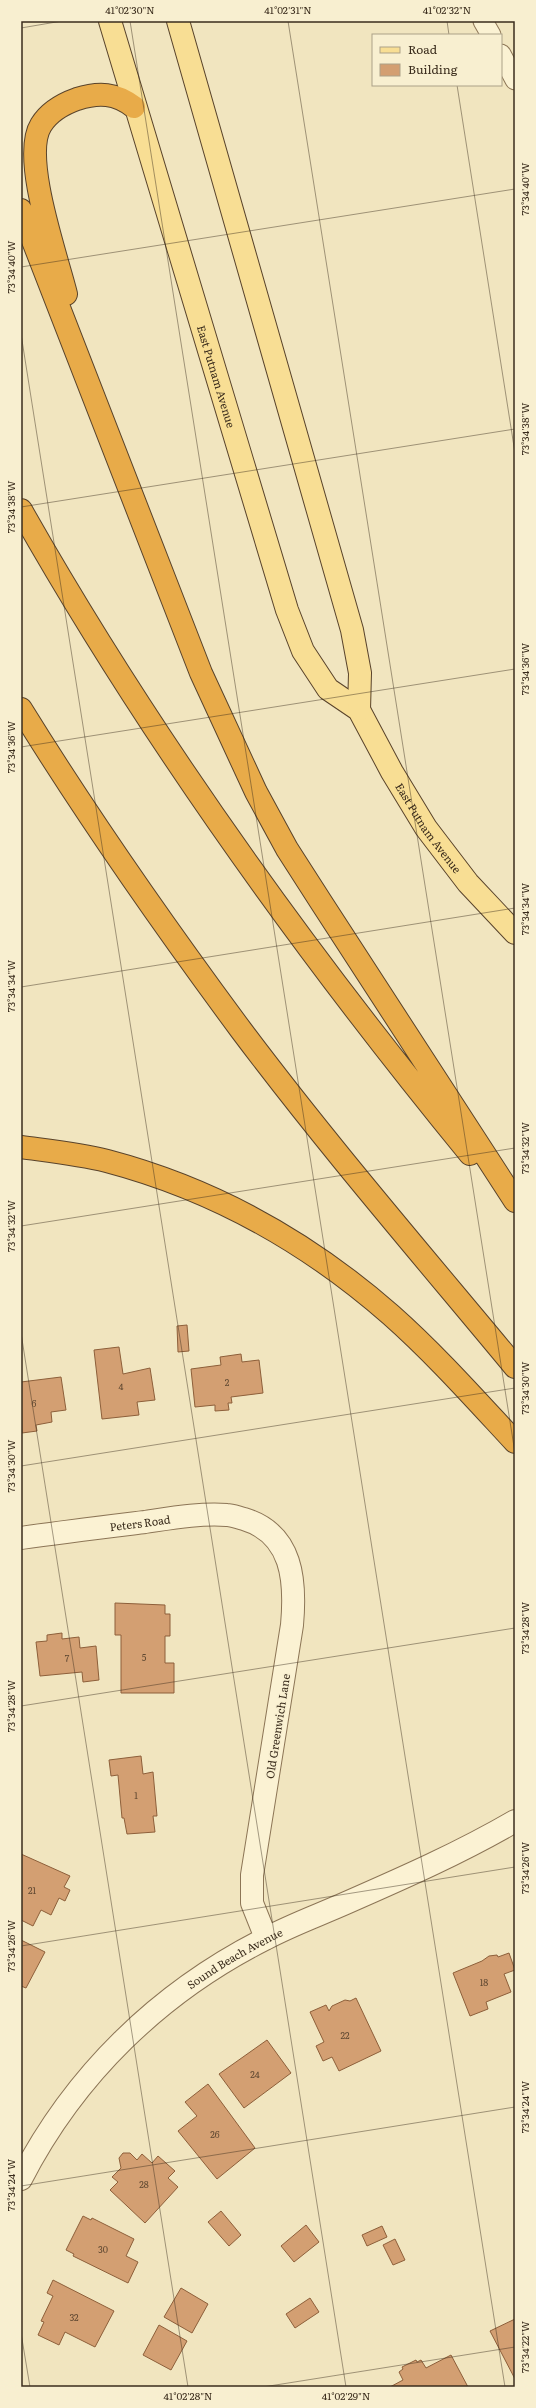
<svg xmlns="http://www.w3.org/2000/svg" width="536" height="2408" font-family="Literata,serif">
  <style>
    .building { fill: #d39f72; stroke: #8d5f3a }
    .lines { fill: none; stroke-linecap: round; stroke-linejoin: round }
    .service-casing { stroke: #8c7556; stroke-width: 21 }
    .minor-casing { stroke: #8c7556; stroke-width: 24 }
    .tertiary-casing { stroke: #8c7556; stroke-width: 24 }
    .primary-casing { stroke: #59432b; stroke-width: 24 }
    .motorway-casing { stroke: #59432b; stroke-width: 24 }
    .service { stroke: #fbf2d3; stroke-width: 19 }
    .minor { stroke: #fbf2d3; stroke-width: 22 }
    .tertiary { stroke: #fbf2d3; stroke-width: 22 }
    .primary { stroke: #f8de94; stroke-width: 22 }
    .motorway { stroke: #e8ab49; stroke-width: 22 }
    .ticks { fill: none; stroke: #3a2c1c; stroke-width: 1; stroke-opacity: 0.45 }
    .labels { text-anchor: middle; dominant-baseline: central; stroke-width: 3; stroke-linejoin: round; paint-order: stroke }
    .number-label { font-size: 9px; fill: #604932 }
    .street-label { font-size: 11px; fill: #3a2c1c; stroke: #f8efd0 }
    .neatline { fill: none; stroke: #3a2c1c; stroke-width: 1.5 }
    .ticks-label { font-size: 10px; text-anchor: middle; fill: #3a2c1c }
  </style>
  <rect width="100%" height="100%" fill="#f1e5bf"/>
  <path class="building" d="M187,1325L189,1351L178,1352L177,1326Z
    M119,1347L123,1374L150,1368L155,1400L137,1402L139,1415L102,1419L94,1350Z
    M241,1354L242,1362L259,1360L263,1393L231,1397L232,1403H228L229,1410L215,1411V1405L195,1407L191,1369L221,1365L220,1357Z
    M61,1377L66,1410L51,1412L52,1422L36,1425L37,1431L22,1433L21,1382Z
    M115,1603L165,1605V1614H170V1636H165V1663H174V1693H121V1635H115Z
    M62,1633V1639L79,1637L80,1648L96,1646L99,1680L83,1682L82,1672L40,1676L36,1642L47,1641V1635Z
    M141,1756L143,1774L153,1772L157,1816H153L155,1832L127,1834L124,1818H122L118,1775L111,1776L109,1760Z
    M21,1854L70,1876L64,1887L70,1890L65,1901L59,1898L51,1915L41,1910L33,1926L21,1920Z
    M21,1940L45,1952L26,1988L21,1986Z
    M509,1953L515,1970L504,1974L511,1992L486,2002L488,2009L470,2016L453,1973L482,1961L489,1956L497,1955L498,1957Z
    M356,1998L381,2051L339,2071L332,2057L323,2061L316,2046L324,2042L310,2012L326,2005L329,2011L332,2006L345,2000L350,2001Z
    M267,2040L291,2073L244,2108L219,2074Z
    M208,2084L255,2148L217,2179L178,2131L197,2116L185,2102Z
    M123,2153H130L137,2160L142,2154L152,2163L158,2156L175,2171L168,2178L178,2187L145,2223L110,2190L118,2182L112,2177L121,2168L119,2158Z
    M221,2211L241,2235L229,2246L208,2222Z
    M83,2216L91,2220L92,2218L134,2239L126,2256L138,2262L128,2283L73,2256L74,2254L66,2250Z
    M306,2225L319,2242L294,2262L281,2246Z
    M382,2226L387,2237L367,2246L362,2235Z
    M395,2239L405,2260L393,2265L383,2245Z
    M53,2280L114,2311L95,2347L65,2332L59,2345L38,2335L44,2322L41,2321L53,2296L47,2293Z
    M181,2288L208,2304L192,2333L164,2317Z
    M310,2298L319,2312L295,2328L286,2314Z
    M515,2319V2379L490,2331Z
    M159,2325L187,2341L171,2370L143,2355Z
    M451,2355L468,2387H390L403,2380L399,2372L403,2369L402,2367L416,2360L417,2362L421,2360L426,2368Z"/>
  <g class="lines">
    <g class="service-casing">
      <path id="service" d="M483,21L491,35
        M501,54L515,80"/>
    </g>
    <g class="minor-casing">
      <g id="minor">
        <path id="s1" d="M21,1538C62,1532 104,1527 145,1522C172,1518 200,1513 227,1515C232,1515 239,1518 244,1519C293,1534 296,1581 292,1625L252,1875V1903L266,1938"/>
      </g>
    </g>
    <g class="tertiary-casing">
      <g id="tertiary">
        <path id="s2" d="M21,2179C75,2074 160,1992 265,1939C291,1925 319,1915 346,1903C403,1878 460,1853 515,1821"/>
      </g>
    </g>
    <g class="primary-casing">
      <g id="primary">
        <path id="s3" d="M110,21L287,610L303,651L328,689L359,710L392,772L426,828L468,883L515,933"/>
        <path d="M178,21L352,630L360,673L359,710"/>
      </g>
    </g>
    <g class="motorway-casing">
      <path id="motorway" d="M21,210L201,673L256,792L287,849L321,902L515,1201
        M66,294C57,257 21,157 41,125C49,112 63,104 77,99C99,92 116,93 134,107
        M21,510C150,738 304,951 470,1154
        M21,709C89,819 164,926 241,1030C328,1146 423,1256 515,1367
        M21,1147C50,1151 79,1154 107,1161C213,1189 309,1243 391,1315C435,1354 475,1399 515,1442"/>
    </g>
    <use href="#service" class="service"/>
    <use href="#minor" class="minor"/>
    <use href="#tertiary" class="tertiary"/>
    <use href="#primary" class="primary"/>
    <use href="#motorway" class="motorway"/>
  </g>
  <path class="ticks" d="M130,21L505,2387M288,21L515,1453M447,21L449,35M21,28L62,21M457,85L515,453M21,267L515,189M21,334L346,2387M21,507L515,429M21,747L515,669M21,987L515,908M21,1226L515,1148M21,1333L188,2387M21,1466L515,1388M21,1706L515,1628M21,1946L515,1867M21,2186L515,2107M21,2333L30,2387M263,2387L515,2347"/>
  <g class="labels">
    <g class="number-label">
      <text x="227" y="1382">2</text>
      <text x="121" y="1386">4</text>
      <text x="34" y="1403">6</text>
      <text x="144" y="1657">5</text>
      <text x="67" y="1658">7</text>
      <text x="136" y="1795">1</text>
      <text x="32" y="1890">21</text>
      <text x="484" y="1982">18</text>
      <text x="345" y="2035">22</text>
      <text x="255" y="2074">24</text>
      <text x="215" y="2134">26</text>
      <text x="144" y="2184">28</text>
      <text x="103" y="2249">30</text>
      <text x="74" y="2317">32</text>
    </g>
    <g class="street-label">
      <text stroke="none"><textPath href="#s3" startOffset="371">East Putnam Avenue</textPath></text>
      <text stroke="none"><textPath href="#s3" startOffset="879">East Putnam Avenue</textPath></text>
      <text stroke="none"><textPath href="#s1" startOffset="120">Peters Road</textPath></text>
      <text transform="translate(277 1726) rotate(-81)">Old Greenwich Lane</text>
      <text stroke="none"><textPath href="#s2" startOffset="312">Sound Beach Avenue</textPath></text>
    </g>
  </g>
  <rect width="536" height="2408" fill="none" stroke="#f8efd0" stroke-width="44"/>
  <rect x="372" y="34" width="130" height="52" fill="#f8efd0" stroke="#aca188"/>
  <rect x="380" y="47" width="20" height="6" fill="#f8de94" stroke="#aca188"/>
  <text x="408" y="54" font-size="12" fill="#3a2c1c">Road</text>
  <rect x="380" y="64" width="20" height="12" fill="#d39f72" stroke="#aca188"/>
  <text x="408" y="74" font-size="12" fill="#3a2c1c">Building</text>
  <rect x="22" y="22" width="492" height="2364" class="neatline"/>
  <g class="ticks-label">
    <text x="130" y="14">41°02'30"N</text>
    <text x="288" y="14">41°02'31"N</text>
    <text x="447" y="14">41°02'32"N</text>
    <text transform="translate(525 189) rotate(-90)" y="4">73°34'40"W</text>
    <text transform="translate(11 267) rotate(-90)" y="4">73°34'40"W</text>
    <text transform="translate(525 429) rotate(-90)" y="4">73°34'38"W</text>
    <text transform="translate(11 507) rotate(-90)" y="4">73°34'38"W</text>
    <text transform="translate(525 669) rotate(-90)" y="4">73°34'36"W</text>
    <text transform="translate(11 747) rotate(-90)" y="4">73°34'36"W</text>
    <text transform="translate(525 909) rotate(-90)" y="4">73°34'34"W</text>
    <text transform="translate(11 986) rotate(-90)" y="4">73°34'34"W</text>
    <text transform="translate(525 1148) rotate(-90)" y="4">73°34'32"W</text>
    <text transform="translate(11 1226) rotate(-90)" y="4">73°34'32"W</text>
    <text transform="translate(525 1388) rotate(-90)" y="4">73°34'30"W</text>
    <text transform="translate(11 1466) rotate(-90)" y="4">73°34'30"W</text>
    <text transform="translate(525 1628) rotate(-90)" y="4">73°34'28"W</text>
    <text transform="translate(11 1706) rotate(-90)" y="4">73°34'28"W</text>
    <text transform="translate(525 1868) rotate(-90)" y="4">73°34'26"W</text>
    <text transform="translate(11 1946) rotate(-90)" y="4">73°34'26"W</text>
    <text transform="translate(525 2107) rotate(-90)" y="4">73°34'24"W</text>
    <text transform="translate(11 2185) rotate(-90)" y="4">73°34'24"W</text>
    <text transform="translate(525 2347) rotate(-90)" y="4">73°34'22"W</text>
    <text x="188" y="2400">41°02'28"N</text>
    <text x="346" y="2400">41°02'29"N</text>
  </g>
</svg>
